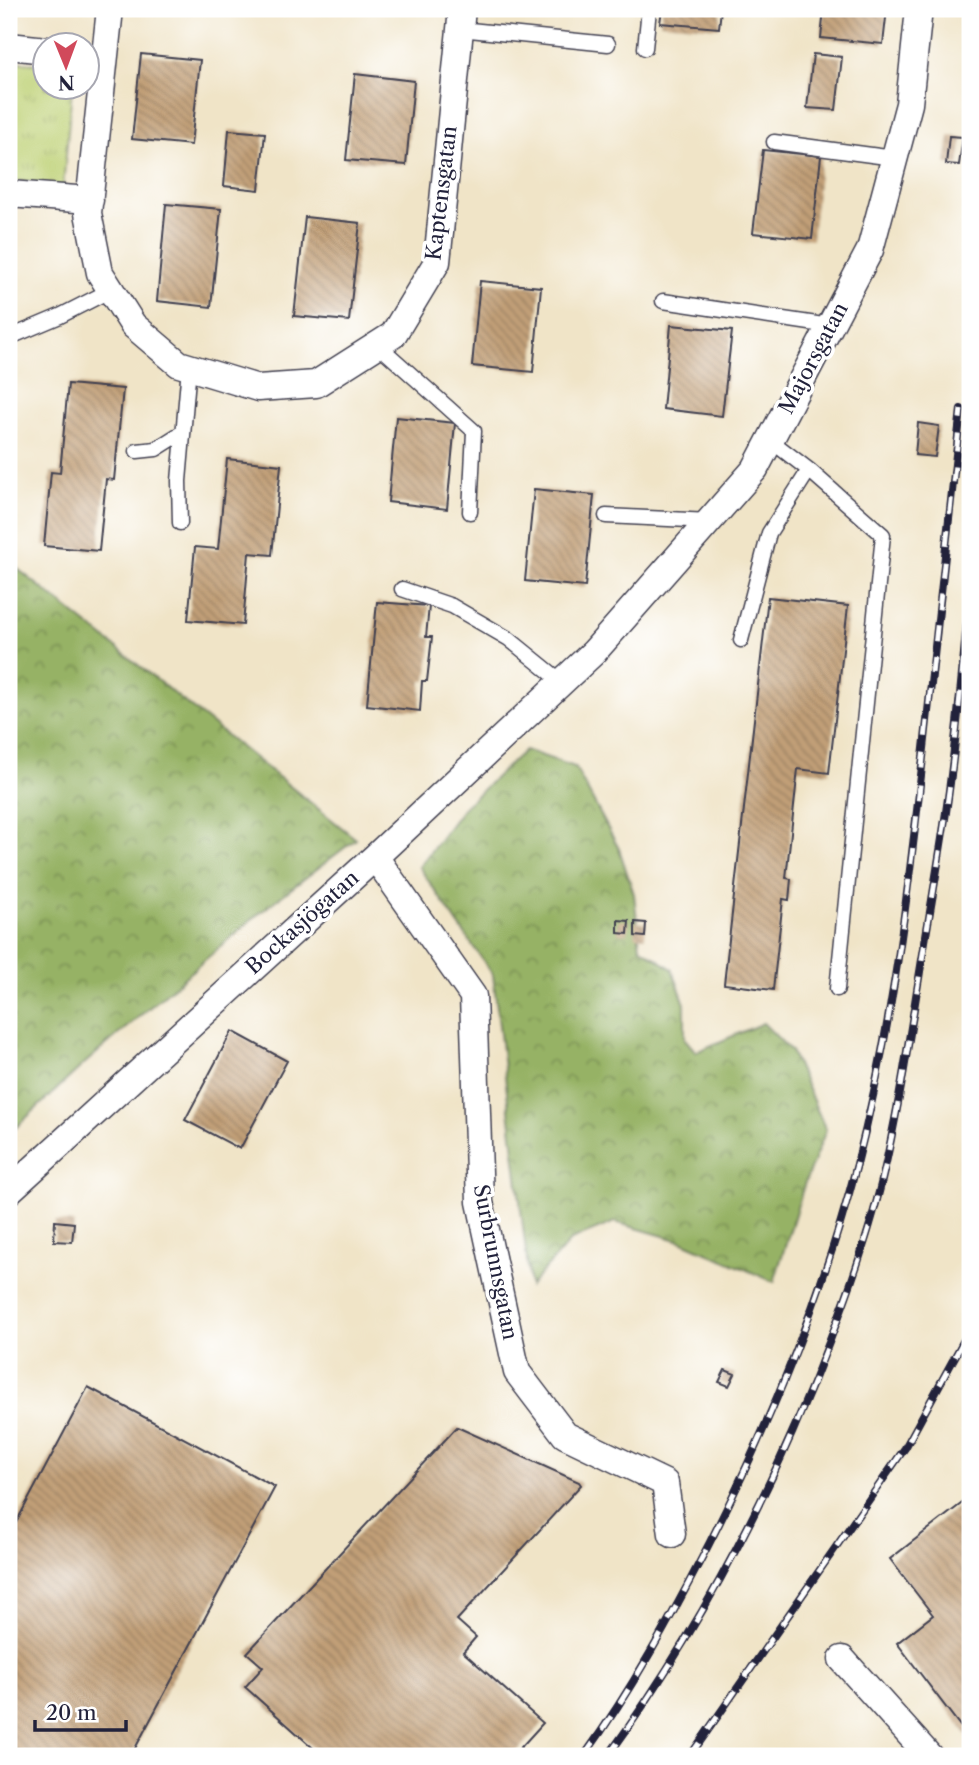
<svg xmlns="http://www.w3.org/2000/svg" width="979" height="1765" font-family="'Libre Caslon Text',serif">
  <style>
    .grass { fill: url(#grass-tufts); stroke: #707957; stroke-width: 2 }
    .forest { fill: url(#forest-crowns); stroke: #5c6a50; stroke-width: 2 }
    .building { fill: url(#building-back-hatch) }
    .lines { fill: none; stroke-linecap: round; stroke-linejoin: round }
    .service-casing { stroke: #413f50; stroke-width: 17 }
    .minor-casing { stroke: #413f50; stroke-width: 29 }
    .service { stroke: #fff; stroke-width: 14 }
    .minor { stroke: #fff; stroke-width: 26 }
    .rail-casing { stroke: #22223b; stroke-width: 8 }
    .rail { stroke: #fff; stroke-width: 5; stroke-dasharray: 16; stroke-linecap: butt }
    .labels { text-anchor: middle; dominant-baseline: central; stroke-width: 7; stroke-linejoin: round; paint-order: stroke }
    .street-label { font-size: 21px; fill: #22223b; stroke: #fff }
  </style>
  <defs>
    <pattern id="grass-tufts" width="24" height="20" patternUnits="userSpaceOnUse" patternTransform="scale(1.75)"><rect width="24" height="20" fill="#bdd073"/><path d="M3 7l-1-3M5 7V3M7 7l1-3M15 17l-1-3M17 17v-4M19 17l1-3" fill="none" stroke="#a2b264"/></pattern>
    <pattern id="forest-crowns" width="20" height="18" patternUnits="userSpaceOnUse" patternTransform="scale(1.75)"><rect width="20" height="18" fill="#96b265"/><path d="M2 6a3 3 0 1 1 6 0M12 15a3 3 0 1 1 6 0" fill="none" stroke="#7a9054"/></pattern>
    <pattern id="building-back-hatch" width="6" height="6" patternUnits="userSpaceOnUse" patternTransform="scale(1.75)"><rect width="6" height="6" fill="#c19f77"/><path d="M-1 5l2 2M0 0l6 6M5-1l2 2" fill="none" stroke="#9c8163"/></pattern>
  </defs>
  <rect width="100%" height="100%" fill="#fff"/>
  <filter id="ink" filterUnits="userSpaceOnUse"><feTurbulence type="fractalNoise" baseFrequency=".0143" numOctaves="2"/><feDisplacementMap in="SourceGraphic" scale="14" xChannelSelector="R" yChannelSelector="G"/><feConvolveMatrix kernelMatrix="1 2 1 2 8 2 1 2 1" color-interpolation-filters="sRGB"/></filter>
  <filter id="wash" filterUnits="userSpaceOnUse"><feTurbulence type="fractalNoise" baseFrequency=".00686" numOctaves="4" result="noise"/><feDisplacementMap in="SourceGraphic" scale="28" xChannelSelector="R" yChannelSelector="G"/><feGaussianBlur stdDeviation="1.57" result="paint"/><feColorMatrix in="noise" values="0 0 0 0 0 0 0 0 0 0 0 0 0 0 0 0 0 1.4 0 .05"/><feComposite in="paint" operator="in"/></filter>
  <g filter="url(#wash)">
    <rect width="100%" height="100%" fill="#f0e4c7"/>
    <path class="grass" d="M9,61L45,65L46,88H72L63,187L9,180Z"/>
    <path class="forest" d="M9,562L356,839L257,915L84,1064L9,1134Z
      M525,750L575,767L619,849L634,894L640,947L672,969L685,1004V1039L696,1052L763,1023L791,1051L826,1130L804,1185L774,1282L681,1241L615,1222L571,1240L530,1286L493,975L419,867L464,807Z"/>
    <g id="blocks">
      <path class="building" d="M662,9H721L719,28L660,23Z
        M824,9H887L883,44L821,38Z
        M141,54L200,60L191,145L132,139Z
        M813,54L842,57L836,110L807,108Z
        M355,74L414,81L406,165L346,160Z
        M229,130L265,133L259,190L224,186Z
        M949,136L963,137L959,165L946,164Z
        M763,150L821,156L812,239L753,233Z
        M166,204L221,209L211,307L157,301Z
        M305,217L360,223L349,321L294,316Z
        M480,281L541,287L533,372L472,366Z
        M671,325L732,331L722,416L663,409Z
        M68,384L123,389L114,480L106,479L99,551L44,546L51,472L60,473Z
        M396,417L455,423L447,509L388,502Z
        M918,423L939,426L935,457L915,455Z
        M227,459L281,465L272,555L249,553L243,625L188,620L195,547L218,549Z
        M534,489L594,495L585,587L525,581Z
        M768,597L848,606L829,773L798,769L786,878L791,879L789,900L783,899L773,990L724,984Z
        M377,602L429,606L426,637H432L427,681H422L420,711L367,705Z
        M618,920L629,921L628,934L618,933Z
        M635,922L646,923L645,937L635,936Z
        M232,1031L287,1061L240,1149L185,1120Z
        M55,1221L74,1223L72,1242L54,1241Z
        M725,1370L735,1374L729,1386L719,1382Z
        M88,1387L275,1487L131,1756H9V1536Z
        M457,1427L579,1482L581,1485L457,1620L476,1637L463,1652L543,1723L513,1756H322L245,1687L263,1667L247,1653Z
        M970,1497V1739L897,1643L933,1615L890,1559Z"/>
    </g>
  </g>
  <g filter="url(#ink)">
    <use href="#blocks" fill-opacity="0" stroke="#413f50" stroke-width="2"/>
    <g class="lines">
      <g class="service-casing">
        <path id="service" d="M460,29L608,44
          M645,48L649,9
          M774,142L894,158
          M663,301L830,326
          M15,335L60,316L111,290
          M377,344L474,431L470,512
          M137,451L156,449L183,432
          M809,470L883,535L837,989
          M606,516L710,521
          M180,523L179,481L189,367
          M402,589L452,606L509,639L562,682
          M741,640L769,533L809,470L770,440"/>
      </g>
      <g class="minor-casing">
        <path id="minor" d="M110,9L88,213L100,273L133,325L179,364L258,388L316,384L393,335L437,262L462,9
          M9,46L46,50
          M9,194L90,200
          M375,857L473,996L480,1202L517,1372L565,1435L665,1483L672,1534
          M9,1191L375,857L594,652L755,469L870,250L909,104L919,9
          M842,1659L929,1756"/>
      </g>
      <use href="#service" class="service"/>
      <use href="#minor" class="minor"/>
      <g class="rail-casing">
        <path id="rail" d="M584,1756C633,1688 672,1616 710,1542C771,1421 823,1295 857,1164C897,1009 913,851 930,693C940,598 951,504 961,409
          M608,1756C701,1628 774,1488 830,1340C850,1288 869,1234 882,1180C898,1113 908,1045 919,978C928,922 938,867 946,812C957,738 963,663 970,589
          M690,1756L905,1448L970,1329"/>
      </g>
      <use href="#rail" class="rail"/>
    </g>
  </g>
  <g class="labels">
    <g class="street-label">
      <text transform="translate(441 193) rotate(-83)">Kaptensgatan</text>
      <text transform="translate(813 358) rotate(-62)">Majorsgatan</text>
      <text transform="translate(302 922) rotate(-42)">Bockasjögatan</text>
      <text transform="translate(496 1262) rotate(79)">Surbrunnsgatan</text>
    </g>
  </g>
  <rect width="979" height="1765" fill="none" stroke="#fff" stroke-width="35"/>
  <g transform="translate(66 66) rotate(179)"><circle r="33" fill="#ffffff" stroke="#a7a7b1" stroke-width="2"/>
  <path d="M0-5L12 26L0 18L-12 26Z" fill="#d1495b"/>
  <text y="-10" font-size="19" font-weight="bold" text-anchor="middle" fill="#22223b">N</text>
  </g>
  <path d="M35 1720v10h91v-10" fill="none" stroke="#22223b" stroke-width="3.5"/>
  <text x="46" y="1720" font-size="21" fill="#22223b" stroke="#ffffff" stroke-width="5" paint-order="stroke">20 m</text>
</svg>
